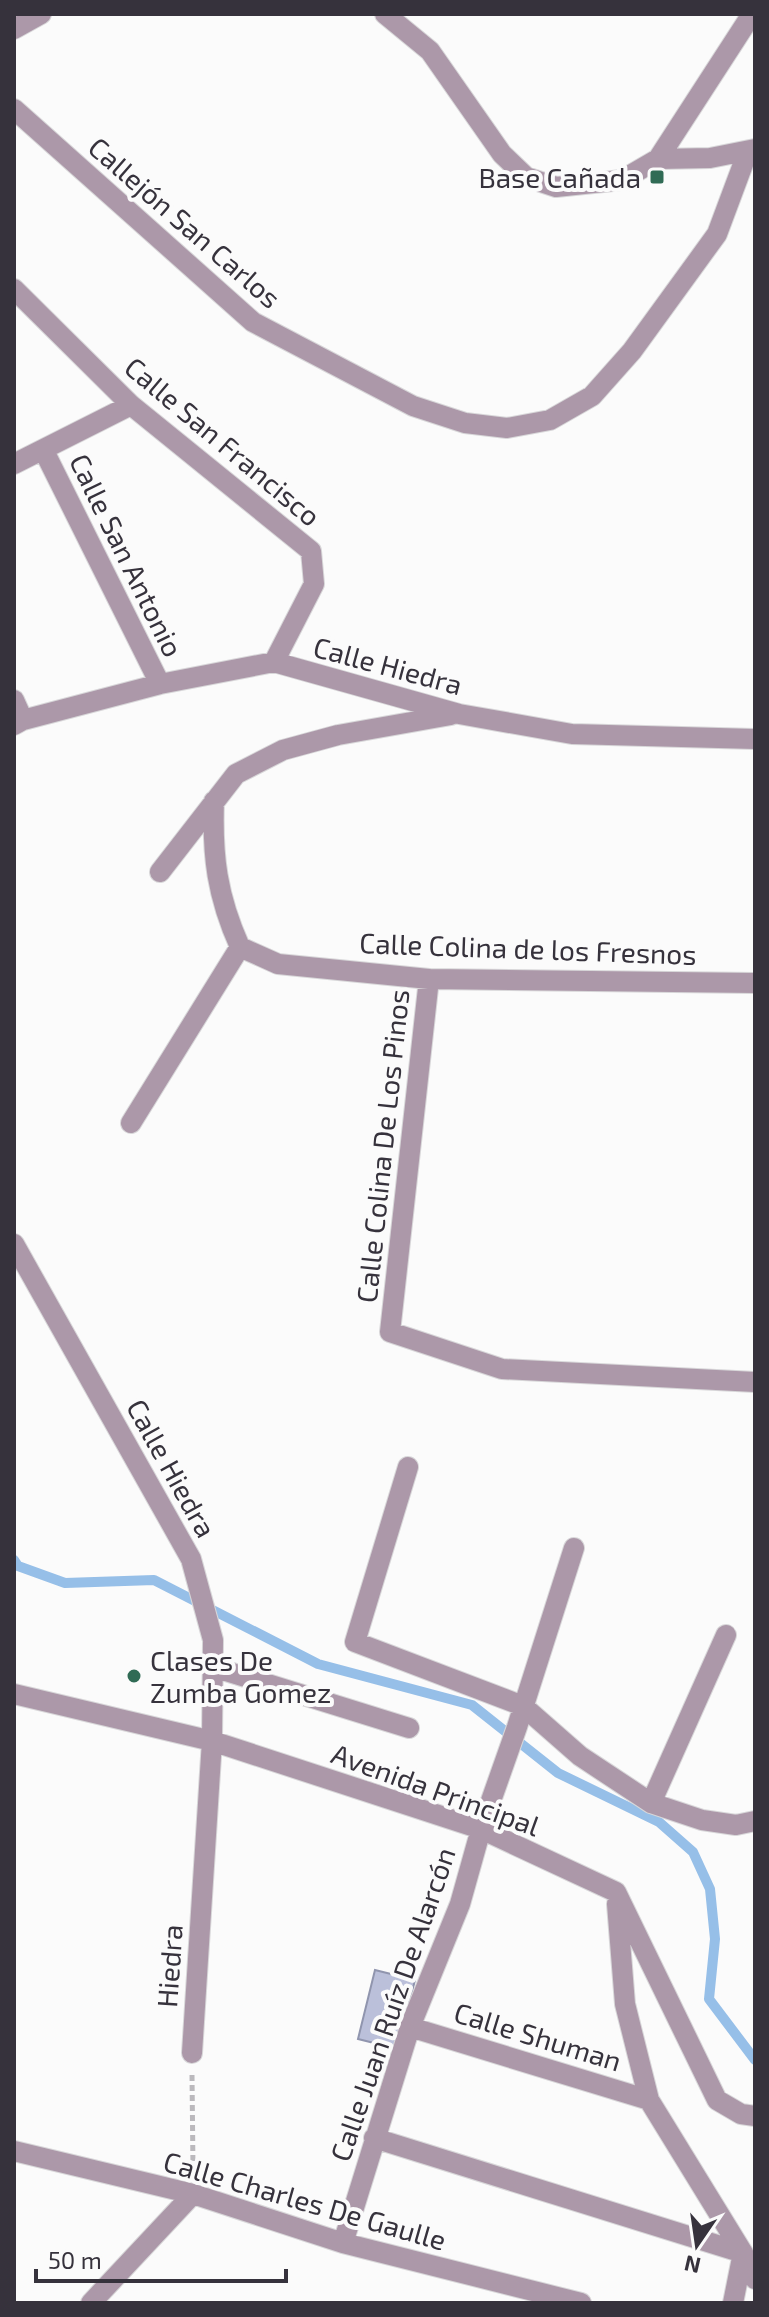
<svg xmlns="http://www.w3.org/2000/svg" width="769" height="2317" font-family="'Exo 2',sans-serif">
  <style>
    .lines { fill: none; stroke-linecap: round; stroke-linejoin: round }
    .stream { stroke: #96bfe8; stroke-width: 10 }
    .building { fill: #bbc0da; stroke: #9095ae; stroke-width: 2 }
    .minor-casing { stroke: #d8d7d9; stroke-width: 22 }
    .path { stroke: #bbb9bd; stroke-width: 5; stroke-dasharray: 6 4; stroke-linecap: butt }
    .minor { stroke: #ac98a9; stroke-width: 20 }
    .poi-dot { fill: #306b55; stroke: #fbfbfb; stroke-width: 3 }
    .labels { text-anchor: middle; dominant-baseline: central; stroke-width: 8; stroke-linejoin: round; paint-order: stroke }
    .poi-label { font-size: 28px; fill: #36323c; stroke: #fbfbfb; text-anchor: end }
    .street-label { font-size: 28px; fill: #36323c; stroke: #fbfbfb }
  </style>
  <rect width="100%" height="100%" fill="#fbfbfb"/>
  <g class="lines">
    <path class="stream" d="M14,1560L18,1566L65,1583L154,1580L318,1664L472,1705L558,1773L659,1822L693,1852L710,1889L715,1939L709,1999L755,2060"/>
  </g>
  <path class="building" d="M375,1970L415,1980L398,2049L358,2039Z"/>
  <g class="lines">
    <g class="minor-casing">
      <path id="minor" d="M385,14L430,51L502,154L526,177L556,187L622,180L658,159L752,14
        M14,29L41,14
        M14,109L253,322L413,406L465,423L507,428L550,420L592,396L632,351L717,234L748,151
        M658,159L710,158L755,149
        M14,289L131,405L311,551L314,584L274,662
        M44,451L160,684
        M14,464L131,405
        M14,700L23,720
        M14,725L23,720L160,684L274,662L459,714L572,734L755,739
        M214,801C212,856 217,896 240,947L278,964L429,979L755,983
        M160,872L236,774L283,750L338,735L451,715
        M429,979L390,1332L502,1369L755,1382
        M131,1123L240,947
        M14,1244L191,1559L213,1640L212,1741L192,2053
        M408,1467L355,1642L523,1706L580,1756L651,1803L702,1820L736,1825L755,1821
        M213,1667L409,1728
        M14,1694L212,1741L481,1829L616,1892L717,2100L741,2114L755,2116
        M651,1803L726,1635
        M617,1904L625,2004L649,2100L743,2253L755,2279
        M410,2027L649,2100
        M374,2138L743,2253L733,2303
        M14,2151L193,2194L343,2243L581,2303
        M343,2243L410,2027L460,1904L481,1829L517,1727L574,1548
        M91,2303L193,2194"/>
    </g>
    <path class="path" d="M192,2075L193,2169"/>
    <use href="#minor" class="minor"/>
  </g>
  <g class="poi-dot">
    <rect x="649" y="169" width="16" height="16" rx="4"/>
    <circle cx="134" cy="1676" r="8"/>
  </g>
  <g class="labels">
    <g class="poi-label">
      <text x="641" y="177">Base Cañada</text>
      <text x="150" y="1660" text-anchor="start">Clases De<tspan x="150" dy="32">Zumba Gomez</tspan></text>
    </g>
    <g class="street-label">
      <text transform="translate(185 222) rotate(41)">Callejón San Carlos</text>
      <text transform="translate(223 441) rotate(40)">Calle San Francisco</text>
      <text transform="translate(127 555) rotate(64)">Calle San Antonio</text>
      <text transform="translate(388 665) rotate(15)">Calle Hiedra</text>
      <text transform="translate(528 948) rotate(2)">Calle Colina de los Fresnos</text>
      <text transform="translate(382 1146) rotate(-84)">Calle Colina De Los Pinos</text>
      <text transform="translate(172 1468) rotate(61)">Calle Hiedra</text>
      <text transform="translate(436 1789) rotate(20)">Avenida Principal</text>
      <text transform="translate(169 1966) rotate(-86)">Hiedra</text>
      <text transform="translate(392 2004) rotate(-71)">Calle Juan Ruíz De Alarcón</text>
      <text transform="translate(538 2036) rotate(17)">Calle Shuman</text>
      <text transform="translate(305 2200) rotate(16)">Calle Charles De Gaulle</text>
    </g>
  </g>
  <rect width="769" height="2317" fill="none" stroke="#36323c" stroke-width="32"/>
  <g transform="translate(697 2245) rotate(193)" stroke="#fbfbfb" stroke-width="6" paint-order="stroke">
  <path d="M0-6L14 30L0 20L-14 30Z" fill="#36323c"/>
  <text y="-12" font-size="22" font-weight="bold" text-anchor="middle" fill="#36323c">N</text>
  </g>
  <path d="M36 2269v12h250v-12" fill="none" stroke="#36323c" stroke-width="4"/>
  <text x="48" y="2269" font-size="24" fill="#36323c" stroke="#fbfbfb" stroke-width="6" paint-order="stroke">50 m</text>
</svg>
